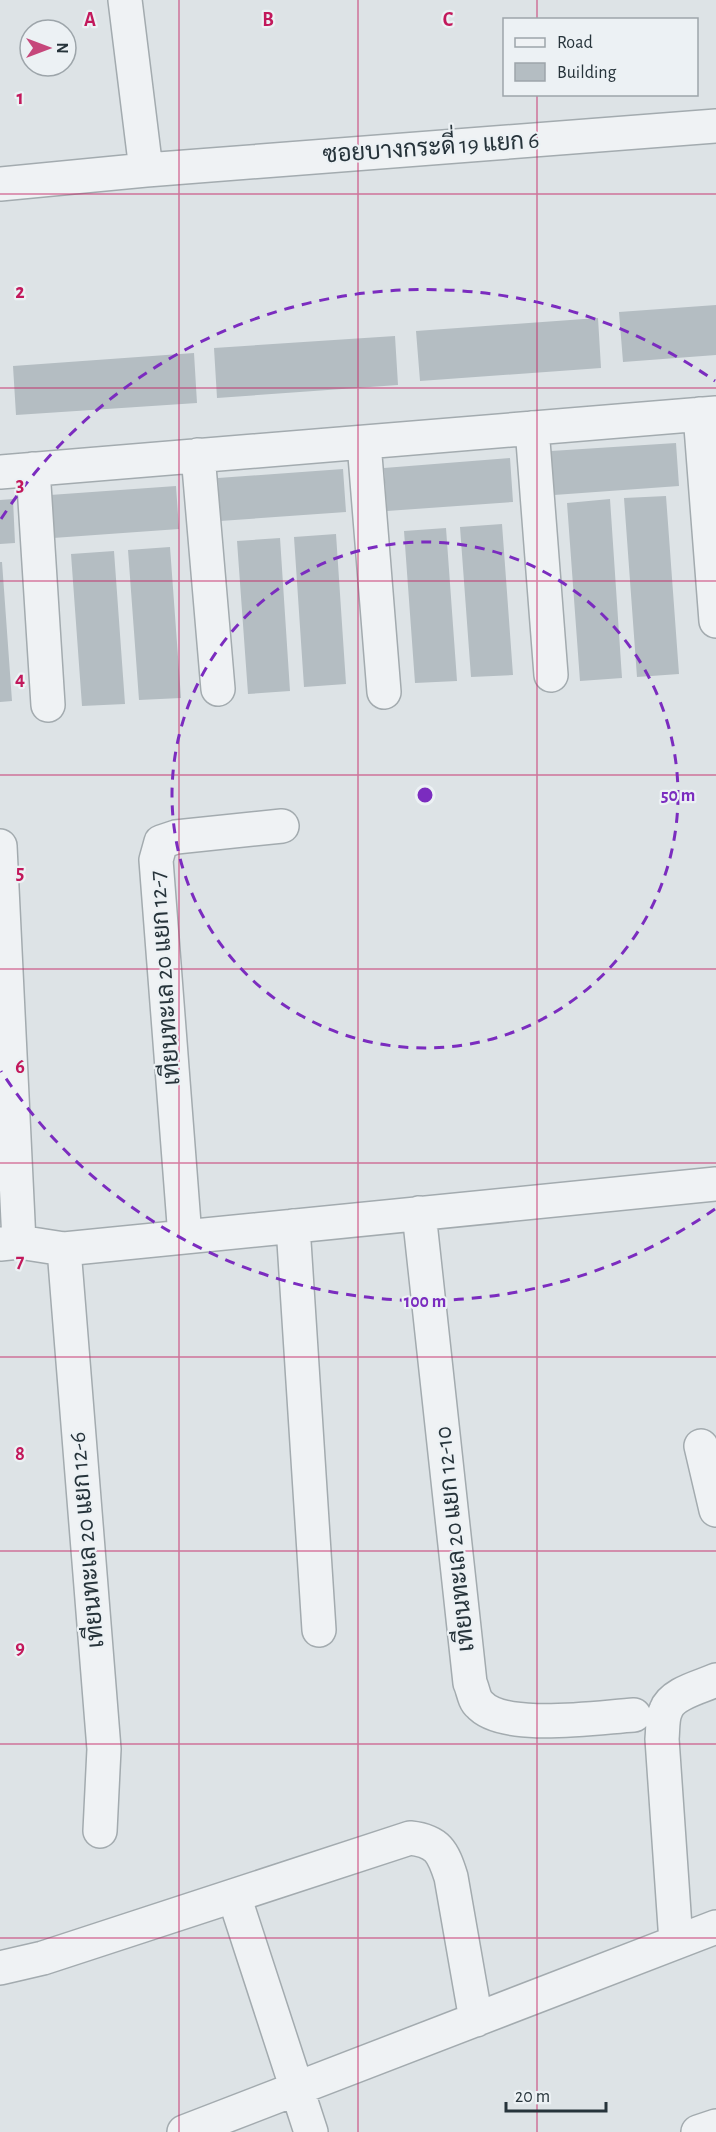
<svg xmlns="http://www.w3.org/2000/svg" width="716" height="2132" font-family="'Alegreya Sans',Sarabun,sans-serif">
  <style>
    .building { fill: #b4bdc2 }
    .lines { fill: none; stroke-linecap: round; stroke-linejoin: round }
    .minor-casing { stroke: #a3abaf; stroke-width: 36 }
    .minor { stroke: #eff2f4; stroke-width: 33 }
    .grid { fill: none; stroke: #c2185b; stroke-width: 1.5; stroke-opacity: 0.55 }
    .ring { fill: none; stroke: #7b2cbf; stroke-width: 3; stroke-dasharray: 10 8 }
    .labels { text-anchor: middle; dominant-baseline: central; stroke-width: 4.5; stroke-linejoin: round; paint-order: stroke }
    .street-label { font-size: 24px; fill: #27343b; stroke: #ecf1f4 }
    .grid-label { font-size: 20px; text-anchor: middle; font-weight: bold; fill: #c2185b; stroke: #ecf1f4; stroke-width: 4.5; stroke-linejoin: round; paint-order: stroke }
    .centre { fill: #7b2cbf; stroke: #ecf1f4; stroke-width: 3 }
    .ring-label { font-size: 18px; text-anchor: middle; font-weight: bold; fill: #7b2cbf; stroke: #ecf1f4; stroke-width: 4.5; stroke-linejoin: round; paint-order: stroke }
  </style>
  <rect width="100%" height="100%" fill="#dde3e6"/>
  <path class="building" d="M716,305V355L623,362L619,312Z
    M598,318L601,368L420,381L416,331Z
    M395,336L398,385L217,398L214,348Z
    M194,353L197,403L16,415L13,366Z
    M676,443L679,486L554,495L551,451Z
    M510,458L513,502L387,511L384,468Z
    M343,469L346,512L220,521L218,478Z
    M176,486L179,529L53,538L50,495Z
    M666,496L679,674L637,677L624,498Z
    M13,499L15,543L0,544V500Z
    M610,499L622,678L580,681L567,503Z
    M502,524L513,675L471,677L460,527Z
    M446,528L457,681L415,683L404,531Z
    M336,534L346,684L304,687L294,537Z
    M280,538L290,691L248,694L237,541Z
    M170,547L181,698L139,700L128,550Z
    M114,551L125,704L82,706L71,554Z
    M0,562H2L12,701L0,702Z"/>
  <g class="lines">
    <g class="minor-casing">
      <path id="minor" d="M125,0L146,170
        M0,184L146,170L716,126
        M700,414L716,621
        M532,428L551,675
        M364,443L384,692
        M198,455L218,689
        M33,469L48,705
        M0,472L716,413
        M0,846L19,1242
        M419,1213L470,1683C473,1689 474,1700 479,1704C503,1732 599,1717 634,1715
        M293,1226L319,1630
        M185,1237L156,860L161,842L176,837L282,826
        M0,1244L19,1242L64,1249L716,1184
        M64,1249L104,1749L100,1831
        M701,1446L716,1510
        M234,1896L311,2132
        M676,1942L662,1739C663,1730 662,1718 666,1710C672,1693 701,1687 716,1680
        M0,1968L43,1958L410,1838C438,1841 443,1852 451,1877L476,2020
        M184,2132L716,1927
        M698,2132L716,2126"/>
    </g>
    <use href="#minor" class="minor"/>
  </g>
  <path class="grid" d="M179,0V2132M358,0V2132M537,0V20M537,94V2132M0,194H716M0,388H716M0,581H716M0,775H716M0,969H716M0,1163H716M0,1357H716M0,1551H716M0,1744H716M0,1938H716"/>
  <g class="ring">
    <circle cx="425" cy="795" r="253"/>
    <path d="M715 1209A506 506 0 0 1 1 1071M1 519A506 506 0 0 1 715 381"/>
  </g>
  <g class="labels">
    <g class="street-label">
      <text transform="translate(431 148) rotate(-4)">ซอยบางกระดี่ 19 แยก 6</text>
      <text transform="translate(165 978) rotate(-94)">เทียนทะเล 20 แยก 12-7</text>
      <text transform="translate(455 1539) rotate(-96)">เทียนทะเล 20 แยก 12-10</text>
      <text transform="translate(87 1540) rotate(-95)">เทียนทะเล 20 แยก 12-6</text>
    </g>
  </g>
  <g class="grid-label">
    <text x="90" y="26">A</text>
    <text x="268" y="26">B</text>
    <text x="448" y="26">C</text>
    <text x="20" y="104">1</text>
    <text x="20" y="298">2</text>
    <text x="20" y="491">3</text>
    <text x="20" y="685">4</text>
    <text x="20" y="879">5</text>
    <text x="20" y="1073">6</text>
    <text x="20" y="1267">7</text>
    <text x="20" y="1460">8</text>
    <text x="20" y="1654">9</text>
  </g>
  <circle cx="425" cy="795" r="9" class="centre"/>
  <g class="ring-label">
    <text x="678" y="801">50 m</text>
    <text x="425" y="1307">100 m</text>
  </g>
  <rect x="503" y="18" width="195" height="78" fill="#ecf1f4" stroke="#9da5aa" stroke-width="1.5"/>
  <rect x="515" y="38" width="30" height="9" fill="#eff2f4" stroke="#9da5aa" stroke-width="1.5"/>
  <text x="557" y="48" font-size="18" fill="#27343b">Road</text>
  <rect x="515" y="63" width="30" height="18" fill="#b4bdc2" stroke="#9da5aa" stroke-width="1.5"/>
  <text x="557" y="78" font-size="18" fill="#27343b">Building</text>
  <g transform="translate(48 48) rotate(90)"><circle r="28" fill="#ecf1f4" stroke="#9da5aa" stroke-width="1.5"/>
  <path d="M0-4.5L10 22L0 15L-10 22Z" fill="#c6477b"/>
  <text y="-9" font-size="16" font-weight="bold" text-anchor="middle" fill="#27343b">N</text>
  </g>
  <path d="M506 2102v9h100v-9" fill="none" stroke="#27343b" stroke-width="3"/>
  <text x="515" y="2102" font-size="18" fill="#27343b" stroke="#ecf1f4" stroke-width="4.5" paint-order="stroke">20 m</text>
</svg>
